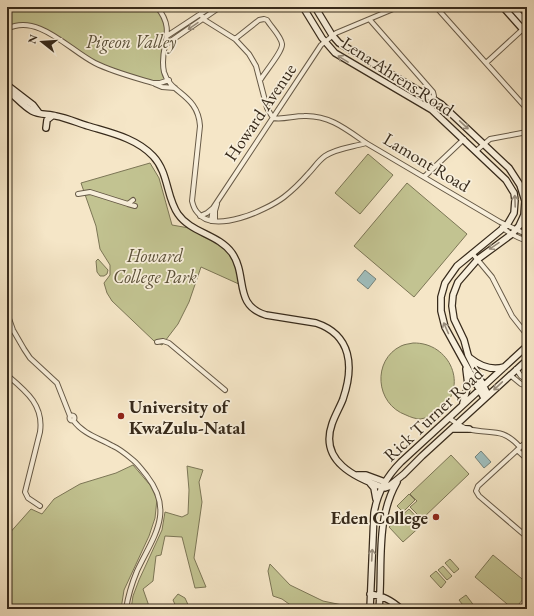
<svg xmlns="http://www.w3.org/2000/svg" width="534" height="616" font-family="'EB Garamond',serif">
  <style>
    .green { fill: #c2c391; stroke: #7c7656 }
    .water { fill: #9fbebd; stroke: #75837c }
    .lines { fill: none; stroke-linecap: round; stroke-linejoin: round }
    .street-casing { stroke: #665946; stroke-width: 6 }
    .secondary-casing { stroke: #372a1b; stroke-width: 8 }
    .street { stroke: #f8efdb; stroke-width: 4 }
    .secondary { stroke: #f8efdb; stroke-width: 5.5 }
    .oneway { stroke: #988c7b }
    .poi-dot { fill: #8f2418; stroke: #f8efdb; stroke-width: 1.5 }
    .labels { text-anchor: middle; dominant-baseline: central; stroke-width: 3.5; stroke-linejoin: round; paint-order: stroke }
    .park-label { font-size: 18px; font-style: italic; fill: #5a5038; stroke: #f8efdb }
    .street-label { font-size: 18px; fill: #372a1b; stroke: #f8efdb }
    .poi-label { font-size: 18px; font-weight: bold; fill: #372a1b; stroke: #f8efdb; text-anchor: start }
  </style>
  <rect width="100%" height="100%" fill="#f5e6c7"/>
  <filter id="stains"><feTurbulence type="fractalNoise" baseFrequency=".005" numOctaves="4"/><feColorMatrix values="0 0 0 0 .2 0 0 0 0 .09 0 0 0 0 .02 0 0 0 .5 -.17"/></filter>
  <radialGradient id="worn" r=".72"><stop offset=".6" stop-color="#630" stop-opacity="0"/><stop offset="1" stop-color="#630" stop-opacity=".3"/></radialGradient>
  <path class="green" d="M7,7H156L159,11L165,24L167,36L163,69L170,84H155L105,68L58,38L31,27L18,26L7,29Z
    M368,154L393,175L360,214L335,193Z
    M150,163L159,178L172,225L189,228L222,246L231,256L238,274L241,285L201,267L189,302L178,324L162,345L154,341L112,301L107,293L104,283L110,275V265L100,249L96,226L81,183Z
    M407,183L467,234L414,297L354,246Z
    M98,259L108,270L107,274L104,276H100L97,272L96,261Z
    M413,343C450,342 470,387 439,411C433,415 428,418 420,419C416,419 410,417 406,415C375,404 372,360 401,346C405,344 409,344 413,343Z
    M451,455L469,474L422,519L410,507L417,501L410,494Z
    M133,465L150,485L157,499L155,518L149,536L124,590L121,609H7V536L31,509L42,514L54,499L80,484L116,473Z
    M187,466L203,470L199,482L202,502L194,558L206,587L195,588L182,537L165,536L161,555L156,556L153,581L143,589L150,609H131L133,596L139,580L162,530L165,512L182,517L188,514L189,490Z
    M409,494L415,500L403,512L397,506Z
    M409,509L423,524L403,542L389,527Z
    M493,555L527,583V594L515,609H513L475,577Z
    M450,559L459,569L454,573L445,563Z
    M270,564L290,585L323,601L347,606L348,609H296L282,599L273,596L268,571Z
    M443,566L452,576L447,580L438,570Z
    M436,571L446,582L441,588L430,576Z
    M178,594L185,598L190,609H177L173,600Z
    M466,595L475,607L473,609H466L459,600Z"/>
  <path class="water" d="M365,270L376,279L368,289L357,280Z
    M481,451L491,462L484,468L475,457Z"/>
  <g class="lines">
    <g class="street-casing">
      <path id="street" d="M157,7C178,32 158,46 164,72C170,94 198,94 200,126L192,201C193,205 194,209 197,212C213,235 267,210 284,197C293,190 301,182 308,174C314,168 318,161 325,156C337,148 353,147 366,143L500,222L526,234
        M199,7L203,19L235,39L249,54L256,66L267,108L273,118C283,120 293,116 304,116C329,115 346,129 366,143
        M436,7L527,109
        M370,20L433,92L434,96L427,107
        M7,29C38,13 69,50 95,63C113,72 133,77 153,83H160L169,80
        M167,36L211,7
        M235,39L259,20L264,19L267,20C271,27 281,36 282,44C283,51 265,72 261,79
        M165,45L220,7
        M486,63L523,29L527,28
        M155,84L162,87L175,88
        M476,151L490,139L527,132
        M424,177L464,139
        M78,194L90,192L128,204L133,200
        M128,204L135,206
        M200,216L207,213L213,208
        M211,221L213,208L321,45L336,33L398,7
        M215,221V211L217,204
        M502,227C508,233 519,238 527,241
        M472,253L492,277L512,316L527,335
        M7,313L13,330L24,349L30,358L57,383L70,416
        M157,342L163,341L169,343L225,390
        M516,369L521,376L527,380
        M7,375C26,391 44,405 40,432L25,492L28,498L40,506
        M510,375L521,384L527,386
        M69.5 418a2.5 2.5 0 1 1 5 0a2.5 2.5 0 1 1-5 0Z
        M449,418C455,422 460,427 468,429C491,435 501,426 520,447
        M73,420C83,434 99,438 113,446C120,449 127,455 133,460C138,464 143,471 147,476C175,512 153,537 137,571C132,583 128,596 126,609
        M527,441L478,486L476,491L479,496L527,537
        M517,450L527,459"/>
    </g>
    <g class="secondary-casing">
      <path id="secondary" d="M303,7L322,38L335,53L432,110L506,180L514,193L515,200L514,213L507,225L457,266L445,283L441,297V311L445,327L484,398
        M315,7L332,35L339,43L441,104L509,168L520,185L525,201L524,215L519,226L512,234L478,259L458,282L453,295L452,306L454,319L464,340L468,355L488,395
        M503,7L527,34
        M512,7L527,24
        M7,85L33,105L39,113
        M7,90C15,96 23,106 32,111C39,115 49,114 56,116C67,118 78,123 88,126C111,133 136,138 153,156C169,173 166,197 178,214C191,233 218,234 232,253C248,276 233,305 266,315L316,323C352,335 354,367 343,399C340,407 335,415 332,424C319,461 355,478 385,488L388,487L404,474
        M46,128L47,120L52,116
        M524,216L525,234
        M470,358C480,366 491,371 504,367
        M463,403L468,385L466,369
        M452,429H469
        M357,475H366L385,482L386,484
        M403,475L422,456L527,360
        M369,482L374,488L376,499
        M370,594C383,596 391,600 401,609
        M370,609L374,513C377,494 387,476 401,462L527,346
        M379,609C383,567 375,520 397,482"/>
    </g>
    <use href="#street" class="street"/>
    <use href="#secondary" class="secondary"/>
  </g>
  <defs><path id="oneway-shaft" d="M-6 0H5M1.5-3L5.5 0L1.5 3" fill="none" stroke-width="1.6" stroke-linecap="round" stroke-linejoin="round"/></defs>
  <g class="oneway">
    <use href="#oneway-shaft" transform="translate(193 26) rotate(145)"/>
    <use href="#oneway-shaft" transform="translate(343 59) rotate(-148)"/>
    <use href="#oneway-shaft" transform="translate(464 125) rotate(43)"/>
    <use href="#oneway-shaft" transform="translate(515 201) rotate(-92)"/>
    <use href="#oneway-shaft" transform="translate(494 246) rotate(146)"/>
    <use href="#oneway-shaft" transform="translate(446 328) rotate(-114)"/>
    <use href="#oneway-shaft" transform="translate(498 386) rotate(137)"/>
    <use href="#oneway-shaft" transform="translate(372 555) rotate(-87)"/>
  </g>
  <g class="poi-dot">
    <circle cx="121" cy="416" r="4"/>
    <circle cx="436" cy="517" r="4"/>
  </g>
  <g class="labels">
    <g class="park-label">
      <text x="131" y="41">Pigeon Valley</text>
      <text x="155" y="255">Howard<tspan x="155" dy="21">College Park</tspan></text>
    </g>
    <g class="street-label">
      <text transform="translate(398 76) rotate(33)">Lena Ahrens Road</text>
      <text transform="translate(260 112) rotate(-56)">Howard Avenue</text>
      <text transform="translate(427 162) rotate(31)">Lamont Road</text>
      <text transform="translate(433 414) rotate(-43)">Rick Turner Road</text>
    </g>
    <g class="poi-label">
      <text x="129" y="406">University of<tspan x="129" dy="21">KwaZulu-Natal</tspan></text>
      <text x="428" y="517" text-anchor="end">Eden College</text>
    </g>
  </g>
  <rect width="534" height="616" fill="none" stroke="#f5e6c7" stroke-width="24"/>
  <rect x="8" y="8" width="518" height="600" fill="none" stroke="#372a1b" stroke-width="2"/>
  <rect x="12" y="12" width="510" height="592" fill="none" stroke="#372a1b"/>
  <g transform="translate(42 42) rotate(287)" stroke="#f8efdb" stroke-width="3" paint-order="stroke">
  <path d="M0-3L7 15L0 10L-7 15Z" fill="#372a1b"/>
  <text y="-6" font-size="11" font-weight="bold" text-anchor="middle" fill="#372a1b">N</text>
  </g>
  <rect width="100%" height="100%" filter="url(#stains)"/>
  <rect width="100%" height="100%" fill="url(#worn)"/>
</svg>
